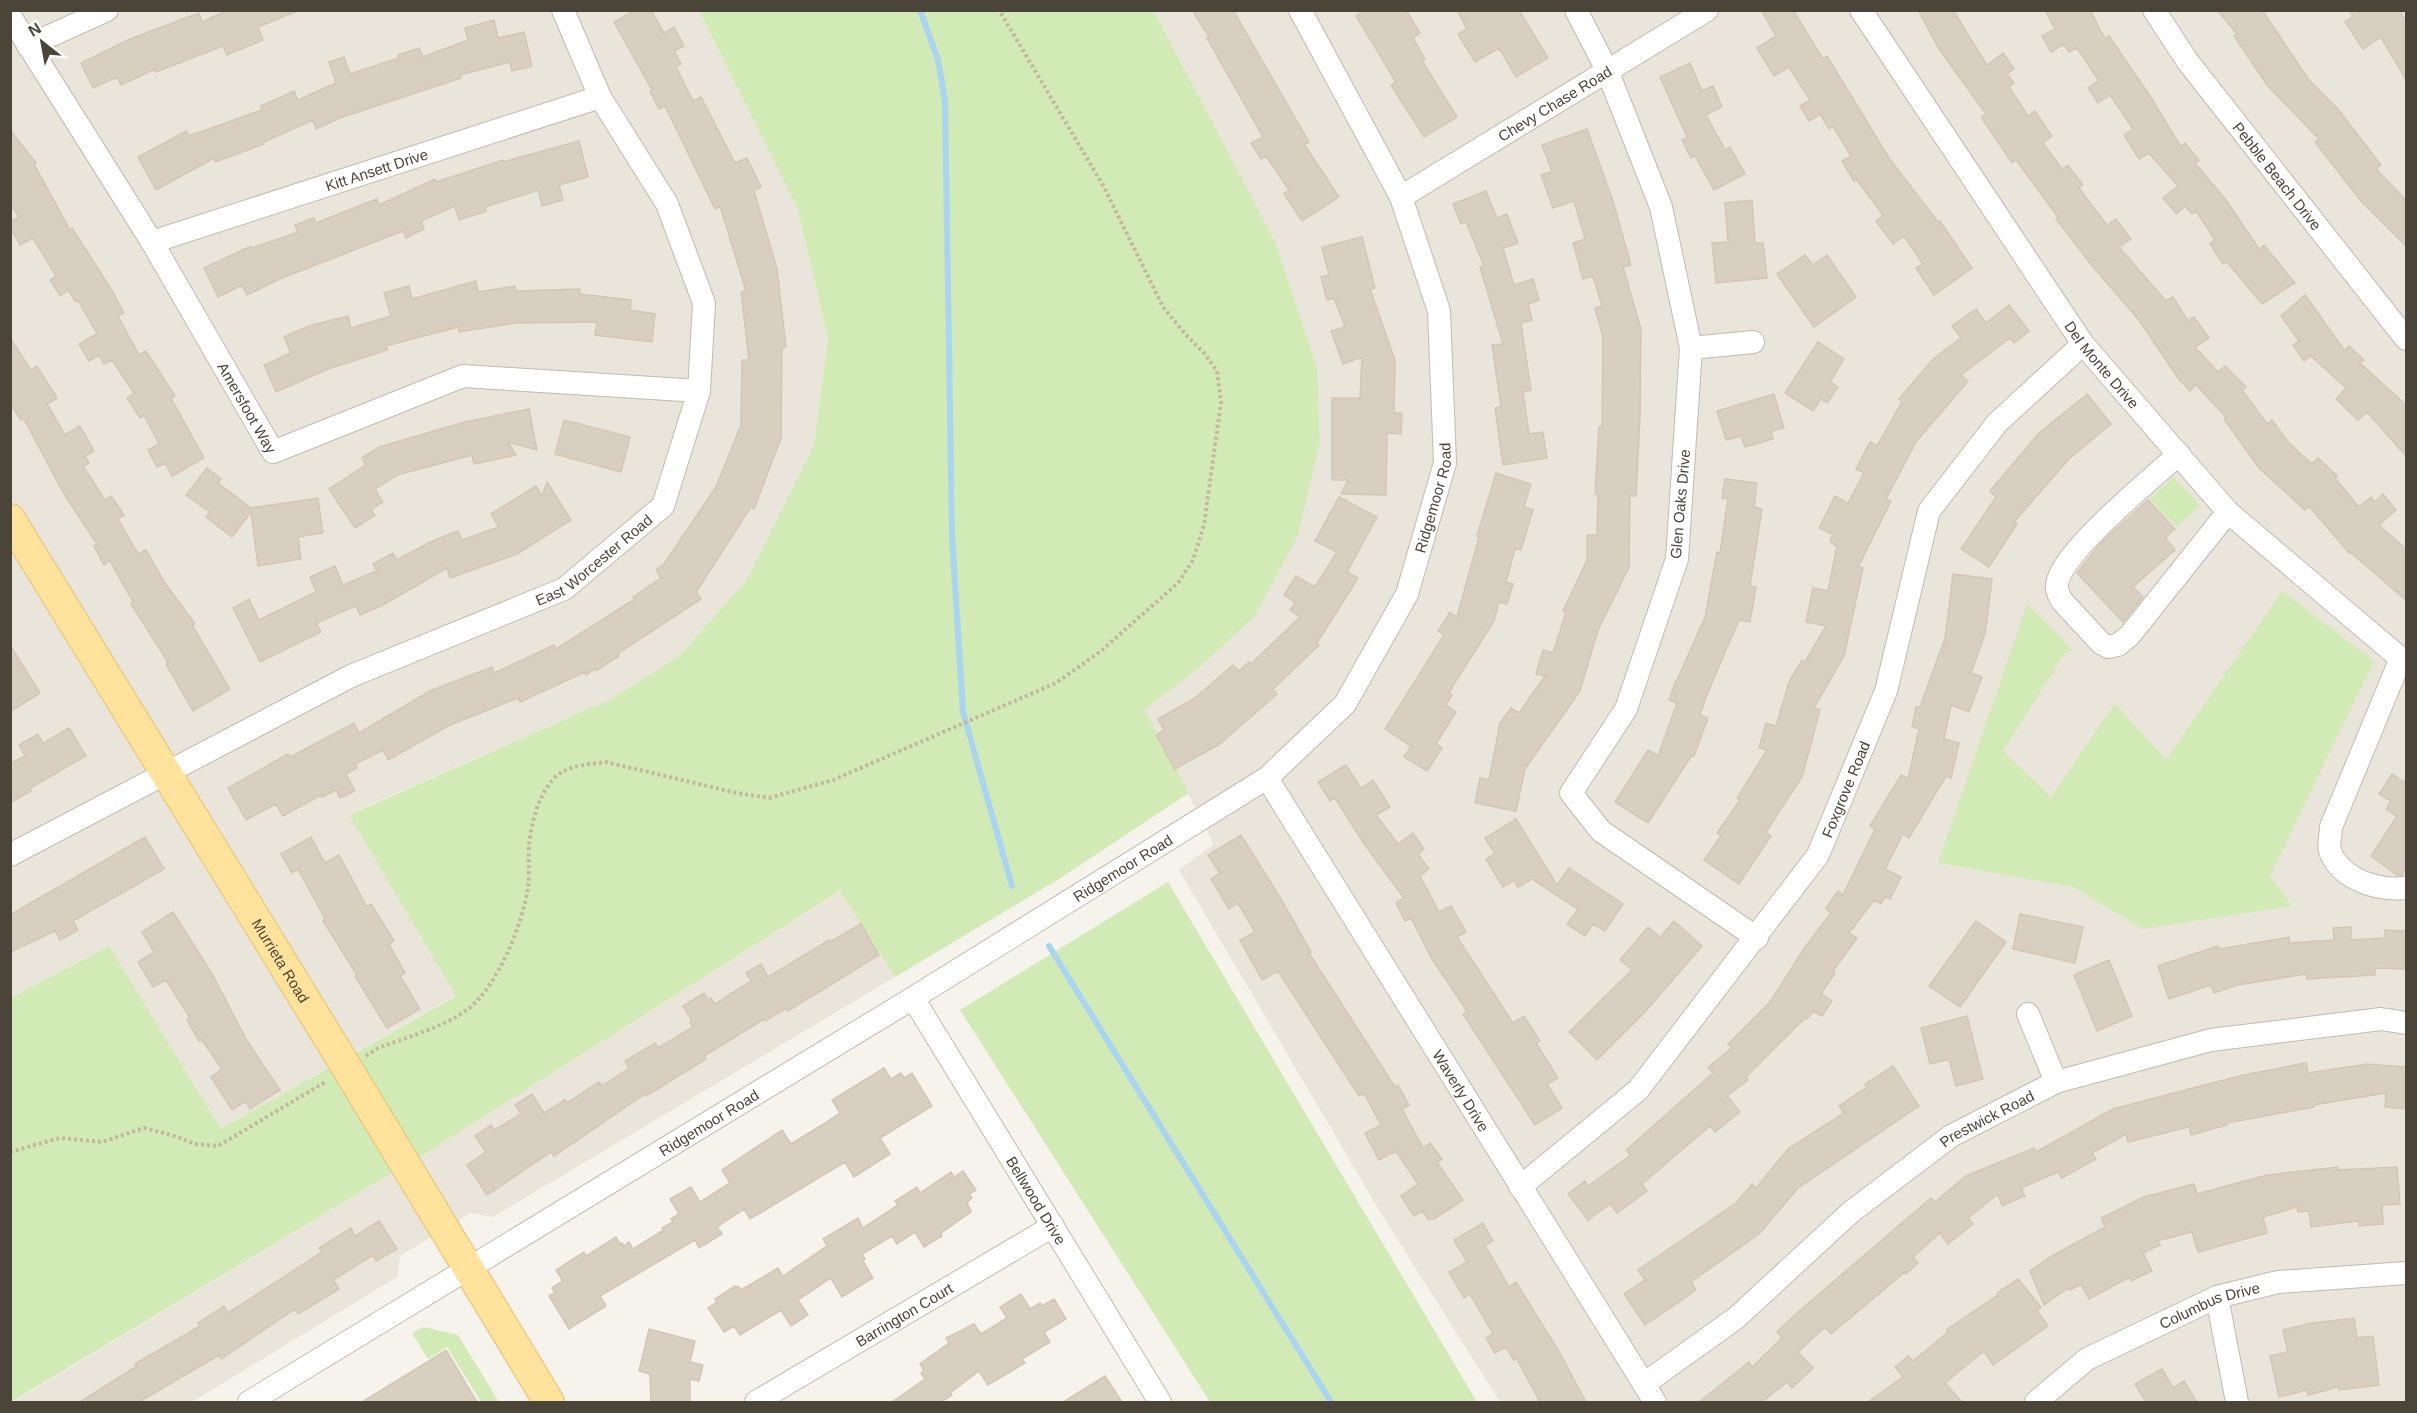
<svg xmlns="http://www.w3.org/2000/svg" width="2417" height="1413" font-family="Arial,sans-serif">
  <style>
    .residential { fill: #eae5da }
    .green { fill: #d2eab5 }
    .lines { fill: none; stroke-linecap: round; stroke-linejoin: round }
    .stream { stroke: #a9d4f2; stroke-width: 6 }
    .building { fill: #d8cfc1; stroke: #d3c7b4; stroke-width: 1.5 }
    .minor-casing { stroke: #c2bbae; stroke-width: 24 }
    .major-casing { stroke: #e6c16a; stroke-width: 32 }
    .path { stroke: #c4b79f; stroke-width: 4; stroke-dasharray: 3 3; stroke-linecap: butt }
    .minor { stroke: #fff; stroke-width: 22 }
    .major { stroke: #ffe39c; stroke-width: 30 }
    .labels { text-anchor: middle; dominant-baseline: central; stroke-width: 4.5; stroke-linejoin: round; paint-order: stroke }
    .street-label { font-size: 15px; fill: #4b4439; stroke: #fff }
  </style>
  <rect width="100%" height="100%" fill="#f6f3ec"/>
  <path class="residential" d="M11,11H699L798,210L828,339L814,445L746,581L679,656L611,699L349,814L456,995L221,1129L109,947L11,998Z
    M1154,11H2406V1402H1500L1379,1210L1179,870L1214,844L1144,710L1198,669L1255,616L1184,67Z
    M841,891L895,977L493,1217L470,1213L400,1256L397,1277L192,1402H13L439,1145Z"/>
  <path class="green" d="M699,11H1154L1275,242L1317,367L1320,442L1298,535L1255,616L1198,669L1144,710L1189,793L1059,879L895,977L840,891L439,1145L11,1402V998L109,946L221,1129L456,996L349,815L611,699L679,656L746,581L814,445L828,339L798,210Z
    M2174,477L2200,506L2177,527L2150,499Z
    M2282,591L2374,661L2270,876L2292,906L2143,929L2073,887L1938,863L2027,604L2073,651L2065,653L2003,751L2051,797L2115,703L2166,760Z
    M1168,882L1477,1402H1210L960,1010Z
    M423,1327L458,1335L499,1402H481L447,1347L428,1359L412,1333Z"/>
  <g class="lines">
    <path class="stream" d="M920,10L938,60L945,101L952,536L963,712L1012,886
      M1049,946L1331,1402"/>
  </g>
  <path class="building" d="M228,10L297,11L258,27L263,40L227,55L223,46L156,72L155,69L121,85L117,77L93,88L81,63L130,39L199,13L202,22Z
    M635,10H651L664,33L674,27L684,46L674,51L681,64L676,67L693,101L701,97L735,163L747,158L761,187L754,191L777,269L786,347L782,348L781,438L754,509L751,507L696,592L701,599L617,654L619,656L596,671L595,669L586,675L585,672L520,702L518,698L450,725L388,760L383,750L355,764L357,768L346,774L355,791L340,798L336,790L322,797L321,795L283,816L276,804L246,820L228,788L288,754L290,757L354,723L359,733L430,691L492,667L494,673L554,645L556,649L635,599L633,597L661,578L656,570L664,564L716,487L741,425L742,360H749L741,292L746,291L720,206L715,209L665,106L659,109L650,91L652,90L614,22Z
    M1192,10H1233L1309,142L1304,144L1339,197L1302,221L1284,194L1289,190L1266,156L1261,159L1251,143L1263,137L1207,38L1209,37Z
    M1365,10H1406L1420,33L1413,38L1425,59L1422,61L1457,117L1424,137L1391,85L1396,82L1356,16Z
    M1457,10H1519L1548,58L1516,77L1499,48L1475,62L1458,34L1467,29Z
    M1761,10H1793L1823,59L1827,56L1889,158L1938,222L1940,221L1972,268L1934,295L1916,268L1923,264L1904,236L1893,244L1876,221L1883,215L1856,179L1854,181L1842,161L1851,156L1833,126L1829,129L1820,114L1809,121L1800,106L1810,100L1789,67L1774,76L1757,48L1776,36Z
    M1918,10H1953L1987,65L2003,53L2014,69L2007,74L2014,83L2009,87L2028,116L2035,111L2052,136L2043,143L2062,169L2068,165L2083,185L2079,188L2107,225L2116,219L2131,239L2119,247L2166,301L2173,297L2188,321L2194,317L2209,338L2195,347L2218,372L2225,366L2246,387L2242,390L2267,424L2272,420L2289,443L2312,464L2318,458L2337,476L2335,478L2359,507L2371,497L2375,502L2383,494L2396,510L2379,525L2406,549V600L2350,552L2349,553L2309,506L2305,510L2259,468L2224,419L2226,417L2196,385L2190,391L2178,378L2139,320L2093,267L2056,219L2058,217L2016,160L2012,163L1981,117L1986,114L1939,49Z
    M2045,10H2090L2105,39L2109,36L2150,96L2181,147L2185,143L2199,160L2195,163L2226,200L2259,249L2264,245L2295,283L2262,304L2227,262L2223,264L2210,244L2215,240L2196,211L2192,214L2185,206L2177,214L2163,198L2178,186L2149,153L2139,159L2124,135L2133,129L2110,95L2098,103L2088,88L2099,81L2077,48L2069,52L2064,44L2051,52L2042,36L2055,29Z
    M2217,10H2262L2309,80L2338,109L2381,165L2376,169L2406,200V246L2360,200L2315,142L2319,139L2267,85L2234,36L2237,34Z
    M2349,10H2399L2406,22V80L2381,37L2363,49L2345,22L2353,16Z
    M494,20L498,38L524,32L532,66L512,71L510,62L460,75L461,78L340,118L316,129L313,120L264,142V144L215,162L214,158L156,190L138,157L186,131L189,136L262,110L261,106L294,91L298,100L336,83L329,62L344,57L350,74L399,58L398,55L419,48L423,57L468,40L465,28Z
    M1690,63L1702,91L1713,86L1722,107L1706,115L1725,150L1730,147L1745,174L1714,190L1695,156L1691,158L1682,140L1687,137L1660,77Z
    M1587,129L1613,201L1631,265L1623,267L1641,329L1640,416L1636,496H1630L1629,567L1598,630L1580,691L1525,769L1516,811L1475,803L1480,778L1489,780L1500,723L1511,708L1519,713L1545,676L1536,674L1543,650L1553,653L1566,612L1563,611L1587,560V535H1597L1598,494H1595L1599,427H1602L1603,337L1595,308L1602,306L1593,276L1583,279L1573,243L1585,239L1574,201L1553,208L1541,175L1552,171L1542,145Z
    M10,130L36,163L34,164L70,230L72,228L111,289L124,313L118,316L139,355L146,351L175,396L171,398L204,458L172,476L165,463L157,467L148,450L159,444L144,415L140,418L127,398L134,393L112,360L104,364L99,355L89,361L79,344L97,334L78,300L76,302L68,290L60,296L50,280L56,276L33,238L20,245L10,227V222L19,217L10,203Z
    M579,141L588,177L559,185L563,200L542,206L538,190L485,207L486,211L459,220L455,206L421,221L424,229L406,238L403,231L282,278L247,295L242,285L218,297L204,268L251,246L252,248L298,232L295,225L314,218L316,223L377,199L379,205L435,179L436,182L503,160V162Z
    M1486,191L1497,218L1507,214L1518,243L1503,248L1514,285L1533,279L1539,300L1528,304L1532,320L1521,323L1531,390L1523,392L1529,434L1543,432L1547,458L1503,465L1495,408L1501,407L1492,345L1503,344L1480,267L1484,266L1466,222L1461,224L1453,204Z
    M1752,200L1755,243H1763L1767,278L1716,283L1712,243L1728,242L1725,203Z
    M1362,237L1375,288L1370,289L1395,360L1394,413H1402L1401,434L1387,433L1386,495L1341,494L1348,480H1332V398H1360L1362,357L1343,364L1331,331L1345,327L1334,298L1327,300L1321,277L1329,275L1322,247Z
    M1805,255L1813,265L1827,255L1856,297L1814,327L1777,274Z
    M476,281L478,292L515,286L516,291L580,289V294L631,300L630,310L655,314L652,342L595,335L597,322L514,323L459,332L458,327L386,346L387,350L328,369L276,392L264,365L291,353L284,337L309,326L348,316L351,328L391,316L384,293L409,286L412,299Z
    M2305,295L2345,351L2349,346L2364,360L2360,363L2406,405V456L2367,412L2358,420L2336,399L2346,388L2311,356L2304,361L2293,345L2299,341L2281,316Z
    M2009,305L2029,331L2014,343L2010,338L1961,375L1968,381L1916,442L1886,499L1891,501L1858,567L1863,568L1844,656L1814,708L1820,710L1802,777L1766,832L1771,836L1739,884L1704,860L1721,836L1717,833L1740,800L1737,798L1767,750L1759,748L1766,723L1776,726L1789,682L1802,660L1805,662L1826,626L1806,622L1813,588L1828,591L1837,546L1830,542L1833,534L1819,528L1835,496L1848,503L1864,473L1856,469L1870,442L1877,446L1902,402L1899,399L1933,359L1961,338L1952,326L1976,309L1986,323Z
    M10,338L31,370L37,366L57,398L47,404L65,435L80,426L94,451L85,456L89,463L83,466L105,500L111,496L124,515L118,519L138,554L146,550L165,583L195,624L192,625L230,689L193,711L166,664L168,662L131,604L133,602L110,561L104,565L94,546L97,544L64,494L24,419L21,420L10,403Z
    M1818,342L1844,359L1830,382L1838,387L1827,403L1821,399L1813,411L1785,393Z
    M1774,394L1784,428L1771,431L1773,439L1745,447L1741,436L1726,440L1717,411Z
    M2087,394L2111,424L2069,459L2014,522L2017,524L1989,567L1961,549L1996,497L1990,491L2039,433Z
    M529,409L537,450L508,442L516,455L474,464L472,455L397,475L375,489L383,502L371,510L375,515L355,528L329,489L366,465L362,458L379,447L465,422Z
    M564,420L630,437L621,472L555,454Z
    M207,468L221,479L218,483L251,508L318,498L323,533L298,537L301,559L258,566L251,512L232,537L206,517L210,512L186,495Z
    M1496,473L1531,484L1524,507L1533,510L1521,550L1515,549L1506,582L1513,584L1507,604L1499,602L1494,621L1449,692L1452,695L1446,705L1456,712L1436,744L1442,748L1427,771L1404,757L1411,746L1385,729L1444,635L1438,631L1450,612L1457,617L1479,537L1477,536Z
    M1725,479L1757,483L1754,507L1762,509L1750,586L1756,587L1750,622L1739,620L1708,692L1700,715L1708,718L1694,756L1692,755L1648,823L1615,802L1648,750L1658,756L1677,703L1669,700L1676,680H1677L1705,617L1717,552L1720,553L1728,499L1722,498Z
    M547,482L571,520L517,554L450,578L447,568L381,606L360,615L356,606L316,623L321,632L260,662L233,608L249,599L259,620L316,592L310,577L335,566L343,585L377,571L373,564L393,553L397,560L430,542L458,531L462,540L499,527L491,514L536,486L542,496Z
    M1339,497L1377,517L1347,572L1358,578L1317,643L1319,645L1273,689L1277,694L1220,744L1175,769L1156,735L1164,730L1158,719L1195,698L1233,665L1239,671L1249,662L1251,664L1300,617L1290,610L1295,602L1284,595L1296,576L1315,587L1337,552L1315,541Z
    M2148,500L2175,529L2165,538L2175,550L2133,587L2143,597L2123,622L2077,573L2100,544Z
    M1953,574L1992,579L1985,634L1971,673L1982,677L1969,712L1951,705L1944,739L1959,743L1951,778L1946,776L1909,838L1903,834L1885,869L1901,877L1890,899L1885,896L1881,904L1874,900L1849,933L1857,938L1833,971L1835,973L1821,994L1832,1001L1822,1016L1813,1011L1807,1019L1805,1018L1746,1077L1748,1080L1727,1096L1740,1112L1715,1132L1710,1126L1642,1184L1647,1191L1617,1213L1610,1204L1588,1220L1568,1194L1585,1181L1588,1186L1631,1155L1626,1150L1713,1073L1708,1067L1732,1048L1728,1044L1770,1002L1805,947L1831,913L1826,908L1838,891L1843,895L1875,829L1870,826L1901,775L1908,779L1919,729L1912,727L1916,707H1920L1945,638Z
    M10,645L40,693L10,712Z
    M69,728L86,756L30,788L31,791L10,803V764L25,756L19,745L38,734L43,743Z
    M1346,765L1361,788L1373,780L1390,807L1376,815L1398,844L1413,833L1424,849L1418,854L1429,869L1420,876L1439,912L1451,906L1466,932L1457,937L1513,1023L1524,1016L1540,1041L1536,1043L1558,1078L1547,1084L1562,1108L1535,1125L1463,1014L1467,1011L1432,959L1411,918L1405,921L1396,903L1404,898L1362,841L1335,798L1330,801L1318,782Z
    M2392,774L2404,782L2406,778V867L2402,875H2397L2371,856L2397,816L2386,809L2391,801L2379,794Z
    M1516,819L1557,885L1569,868L1623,904L1605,931L1593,924L1585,936L1567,924L1578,909L1532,879L1518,887L1514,880L1503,887L1486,859L1495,854L1485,838Z
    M1241,835L1281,899L1311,952L1309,953L1395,1087L1398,1085L1409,1105L1402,1109L1423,1148L1430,1143L1442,1159L1437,1162L1463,1200L1434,1219H1428L1422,1211L1414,1216L1401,1196L1418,1184L1396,1151L1379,1160L1365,1133L1381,1125L1364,1093L1359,1096L1278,971L1262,980L1240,940L1255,932L1238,903L1229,909L1211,879L1220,873L1208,855Z
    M145,837L164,869L73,921L78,930L60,940L55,931L10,952V915Z
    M311,837L325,863L339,855L367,907L371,904L394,941L389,944L405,973L400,976L420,1009L387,1028L355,976L357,975L323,921L325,919L298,869L292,873L281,854Z
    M173,912L211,972L246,1039L280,1090L250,1109L246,1101L232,1110L211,1077L222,1069L202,1040L199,1041L187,1020L190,1018L166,980L153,987L138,962L154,952L142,932Z
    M2020,914L2083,927L2075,963L2013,949Z
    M1674,921L1702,946L1645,1012L1597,1060L1569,1032L1632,970L1620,960L1648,927L1660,937Z
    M1976,921L2006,942L1960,1007L1929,986Z
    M861,924L879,955L788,1011L786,1008L765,1021L764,1019L704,1056L706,1059L646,1096L645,1094L554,1156L551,1152L487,1195L467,1165L486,1152L475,1136L491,1125L494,1130L521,1114L515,1105L532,1094L544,1113L565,1100L567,1103L599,1082L602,1086L629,1068L625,1061L655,1043L658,1048L693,1027L690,1022L692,1021L683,1006L704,993L708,1000L711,998L715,1004L751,981L746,973L761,964L768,977L829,940L830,942Z
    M2351,927V940L2384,938L2385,930L2406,931V969L2375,968V975L2307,979L2306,974L2237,985L2214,993L2211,985L2169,999L2158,966L2218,946L2219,949L2289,937V943L2334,940L2333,928Z
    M2109,960L2132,1016L2097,1031L2074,975Z
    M1967,1016L1983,1079L1956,1086L1949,1059L1930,1064L1921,1028Z
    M2306,1063L2308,1073L2367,1064L2406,1067V1109L2385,1107L2386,1093L2314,1105V1107L2227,1123V1125L2191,1135L2189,1127L2128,1142L2126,1134L2092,1153L2096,1159L2062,1178L2058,1172L2021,1188L2025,1196L2002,1206L1998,1194L1968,1218L1973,1224L1948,1244L1940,1233L1913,1257L1918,1263L1906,1274L1905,1272L1831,1334L1825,1327L1798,1352L1813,1368L1792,1388L1787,1382L1762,1402H1699L1749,1362L1752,1367L1782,1338L1777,1332L1798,1312L1931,1198L1935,1202L1966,1176L2034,1148L2036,1152L2113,1109L2239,1076Z
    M1893,1066L1919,1106L1798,1188L1760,1233L1691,1282L1696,1290L1645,1325L1624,1294L1645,1280L1638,1270L1736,1203L1752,1184L1756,1188L1788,1149L1844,1113L1839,1106L1867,1087L1865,1084Z
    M884,1068L891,1079L901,1073L904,1078L912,1073L932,1106L880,1138L890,1154L854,1177L845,1162L750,1219L744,1209L717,1227L722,1234L699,1248L695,1240L600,1296L606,1306L569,1329L549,1296L555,1292L552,1288L563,1281L556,1270L584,1252L586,1256L616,1237L620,1244L622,1243L624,1246L629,1242L633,1249L664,1230L662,1228L673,1222L671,1219L679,1214L670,1199L691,1187L700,1202L730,1183L722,1170L782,1130L791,1144L822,1125L840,1113L832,1100Z
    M2338,1167V1170L2397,1167L2400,1204L2382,1205L2383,1224L2359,1226V1221L2311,1227L2309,1211L2298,1212L2297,1207L2263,1217L2267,1233L2198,1252L2192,1232L2157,1241L2160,1245L2143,1253L2152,1271L2131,1281L2130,1277L2089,1299L2081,1284L2070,1290L2068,1288L2044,1305L2030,1271L2050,1257L2105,1227L2101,1218L2144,1197L2194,1184L2197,1194L2267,1175Z
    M963,1171L976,1190L969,1194L972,1198L967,1202L971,1212L941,1233L942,1236L924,1247L915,1232L897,1244L892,1236L862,1254L865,1259L863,1261L873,1278L842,1297L831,1278L798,1300L808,1315L791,1326L781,1310L740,1335L734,1326L724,1332L708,1308L717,1302L715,1299L735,1286L739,1287L741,1290L778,1268L783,1276L827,1246L823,1239L858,1218L863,1228L898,1205L895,1201L917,1187L920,1193L951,1172L954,1177Z
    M379,1221L397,1249L376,1261L373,1255L333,1280L339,1289L298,1314L295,1309L221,1359L219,1355L139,1402H80L137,1366L135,1364L200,1326L198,1323L224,1306L228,1313L322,1252L319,1248L351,1228L355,1236Z
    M1483,1223L1493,1241L1485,1245L1509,1287L1516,1282L1558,1350L1586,1402H1540L1517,1359L1514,1360L1506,1347L1495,1353L1486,1338L1493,1334L1470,1294L1464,1298L1449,1272L1467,1262L1454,1240Z
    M2018,1279L2041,1307L2037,1310L2048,1326L1993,1365L1984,1351L1945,1383L1962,1402H1868L1903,1377L1895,1367L1908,1356L1913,1361L1948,1332L1946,1330L1998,1295L1997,1293Z
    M1021,1294L1030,1309L1040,1303L1042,1306L1054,1299L1066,1319L1044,1332L1050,1342L1022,1359L1025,1363L988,1385L979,1371L950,1393L952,1395L941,1402H892L925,1379L921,1373L924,1370L920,1364L949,1343L946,1338L974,1324L981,1334L1007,1318L1000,1307Z
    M2354,1318L2357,1338L2373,1336L2379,1385L2339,1390L2338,1387L2308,1395L2307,1390L2279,1397L2270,1356L2288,1352L2283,1330L2312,1323Z
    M649,1329L695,1341L690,1362L703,1365L699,1381L690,1379V1402H651L650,1374L639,1371Z
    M446,1350L477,1402H362L424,1364Z
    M2162,1369L2173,1388L2184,1381L2197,1402H2146L2135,1384Z
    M1105,1376L1122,1402H1063Z"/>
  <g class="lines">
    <g class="minor-casing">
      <g id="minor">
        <path d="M1576,10L1607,70L1661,207L1691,348L1677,559L1626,709L1571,793L1601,831L1757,938"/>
        <path id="s1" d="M1861,10L2083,344L2228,512L2406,663"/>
        <path id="s2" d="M2154,10L2188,62L2406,339"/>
        <path id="s3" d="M10,16L152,242L273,452L463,376L699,391"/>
        <path d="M28,46L107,10"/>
        <path id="s4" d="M1401,197L1707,10"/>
        <path id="s5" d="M152,242L600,97"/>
        <path d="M1691,348L1753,342"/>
        <path d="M2179,454C2153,478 2061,552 2057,584C2056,591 2059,595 2062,601L2101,643L2108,647L2118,645L2130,635L2228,512"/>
        <path d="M2401,658L2331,827C2331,834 2328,844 2330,851C2341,880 2378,891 2406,888"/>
        <path id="s6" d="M1267,778L1655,1402"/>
        <path id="s7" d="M10,855L351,676L564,589L663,506L699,391L704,303L667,204L600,97L563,10"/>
        <path id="s8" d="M913,998L1160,1402"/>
        <path d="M2028,1014L2056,1082"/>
        <path id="s9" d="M1520,1187L1638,1090L1818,855L1886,691L1929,511L1997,423L2083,344"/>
        <path d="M2217,1297L2237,1402"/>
        <path id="s10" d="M1644,1384L1736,1318L1851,1212L1951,1136L2056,1082L2211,1040L2381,1019L2406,1023"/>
        <path id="s11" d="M249,1402L913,998L1267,778L1345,704L1407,594L1445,463L1439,311L1401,197L1300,10"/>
        <path id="s12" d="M756,1402L1053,1226"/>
        <path id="s13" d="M2036,1402L2087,1359L2217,1297L2278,1282L2406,1273"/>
      </g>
    </g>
    <g class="major-casing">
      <g id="major">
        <path id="s14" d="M10,519L347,1068L549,1402"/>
      </g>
    </g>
    <path class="path" d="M366,1056L376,1049C406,1037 443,1028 468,1009C498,986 523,923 528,887C530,873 528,859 529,846C531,822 540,786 562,772C574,765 592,764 606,762L737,793L769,798L833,780L1056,683L1101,651L1178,583L1193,560L1204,525L1221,402L1217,371L1204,353L1186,335L1163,307L1104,187L999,10
      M10,1152L60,1138L102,1142L144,1128L172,1135L195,1144L218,1146L327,1081"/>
    <use href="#minor" class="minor"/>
    <use href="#major" class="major"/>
  </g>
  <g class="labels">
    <g class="street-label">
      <text stroke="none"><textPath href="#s4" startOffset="180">Chevy Chase Road</textPath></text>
      <text stroke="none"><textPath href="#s5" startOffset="236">Kitt Ansett Drive</textPath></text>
      <text stroke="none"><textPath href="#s2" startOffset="207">Pebble Beach Drive</textPath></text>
      <text stroke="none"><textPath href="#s1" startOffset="429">Del Monte Drive</textPath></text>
      <text stroke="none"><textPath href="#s3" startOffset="458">Amersfoot Way</textPath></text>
      <text stroke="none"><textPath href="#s11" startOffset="1528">Ridgemoor Road</textPath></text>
      <text transform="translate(1680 504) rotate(-85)">Glen Oaks Drive</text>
      <text stroke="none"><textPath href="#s7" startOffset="656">East Worcester Road</textPath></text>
      <text stroke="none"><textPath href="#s9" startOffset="520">Foxgrove Road</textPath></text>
      <text stroke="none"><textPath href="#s11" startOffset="1024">Ridgemoor Road</textPath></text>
      <text stroke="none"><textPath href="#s14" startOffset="518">Murrieta Road</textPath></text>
      <text stroke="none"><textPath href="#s6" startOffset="368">Waverly Drive</textPath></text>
      <text stroke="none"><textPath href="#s10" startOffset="435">Prestwick Road</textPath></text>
      <text stroke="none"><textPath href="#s11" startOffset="538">Ridgemoor Road</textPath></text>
      <text stroke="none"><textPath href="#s8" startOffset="237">Bellwood Drive</textPath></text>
      <text stroke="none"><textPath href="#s13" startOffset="201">Columbus Drive</textPath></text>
      <text stroke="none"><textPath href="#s12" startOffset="172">Barrington Court</textPath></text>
    </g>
  </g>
  <rect width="2417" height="1413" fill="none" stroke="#4b4439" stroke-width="24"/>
  <g transform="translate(42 42) rotate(329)" stroke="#ffffff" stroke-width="4.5" paint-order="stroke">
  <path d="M0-4.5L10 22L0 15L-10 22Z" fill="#4b4439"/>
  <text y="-9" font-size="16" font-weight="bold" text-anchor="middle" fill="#4b4439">N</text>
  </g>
</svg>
